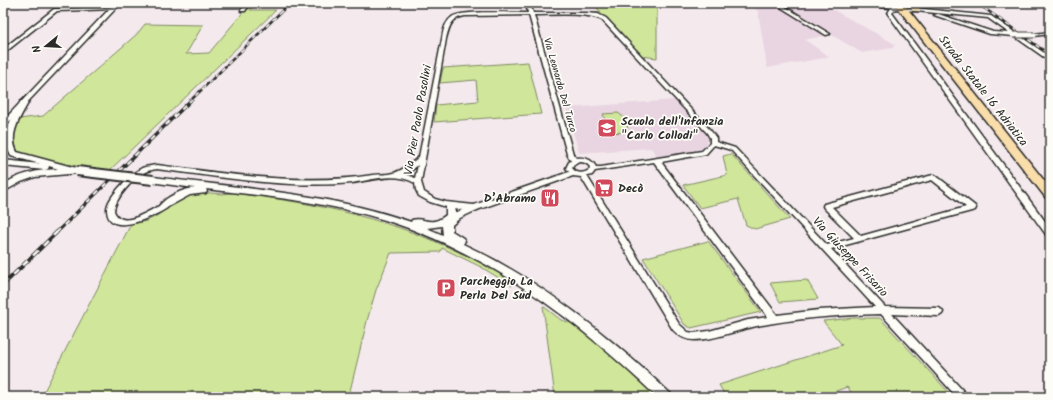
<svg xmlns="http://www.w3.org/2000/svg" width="1053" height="400" font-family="Kalam,sans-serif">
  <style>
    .built { fill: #e9d5e1 }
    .green { fill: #d0e69b; stroke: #7e8863 }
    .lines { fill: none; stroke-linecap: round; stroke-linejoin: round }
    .minor-casing { stroke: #2b2b2b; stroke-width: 3 }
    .tertiary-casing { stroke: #2b2b2b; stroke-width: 3 }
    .secondary-casing { stroke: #2b2b2b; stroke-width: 3 }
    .trunk-casing { stroke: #2b2b2b; stroke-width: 3 }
    .minor { fill: #fdfcf7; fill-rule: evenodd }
    .tertiary { fill: #fdfcf7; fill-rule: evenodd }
    .secondary { fill: #fdfcf7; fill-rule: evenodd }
    .trunk { fill: #f9deab; fill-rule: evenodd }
    .rail-far2-casing { stroke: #2b2b2b; stroke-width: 2.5 }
    .rail-far1-casing { stroke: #2b2b2b; stroke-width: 3.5 }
    .rail-casing { stroke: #2b2b2b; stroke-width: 4 }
    .rail-far2 { stroke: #fdfcf7; stroke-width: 1.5; stroke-dasharray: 4.5; stroke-linecap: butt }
    .rail-far1 { stroke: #fdfcf7; stroke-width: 2; stroke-dasharray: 5.5; stroke-linecap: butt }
    .rail { stroke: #fdfcf7; stroke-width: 2.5; stroke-dasharray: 7; stroke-linecap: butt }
    .minor-bridge-casing { stroke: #2b2b2b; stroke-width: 7; stroke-linecap: butt }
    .secondary-bridge-casing { stroke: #2b2b2b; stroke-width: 12; stroke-linecap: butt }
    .trunk-bridge-casing { stroke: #2b2b2b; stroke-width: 10; stroke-linecap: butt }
    .minor-bridge { stroke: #fdfcf7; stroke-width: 5 }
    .secondary-bridge { stroke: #fdfcf7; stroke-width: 8 }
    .trunk-bridge { stroke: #f9deab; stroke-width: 8 }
    .labels { text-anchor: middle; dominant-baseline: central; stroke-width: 3.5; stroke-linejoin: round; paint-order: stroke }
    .far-street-label { font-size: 10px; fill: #2b2b2b; stroke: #fdfcf7 }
    .street-label { font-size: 12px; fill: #2b2b2b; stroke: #fdfcf7 }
    .poi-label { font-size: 12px; font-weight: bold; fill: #2b2b2b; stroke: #fdfcf7; text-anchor: start }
  </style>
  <rect width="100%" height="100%" fill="#f4eaed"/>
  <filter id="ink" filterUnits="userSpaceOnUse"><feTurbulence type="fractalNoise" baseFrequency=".025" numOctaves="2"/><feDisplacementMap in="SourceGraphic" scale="8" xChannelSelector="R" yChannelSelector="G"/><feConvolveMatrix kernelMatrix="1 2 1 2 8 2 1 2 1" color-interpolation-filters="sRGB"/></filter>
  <g filter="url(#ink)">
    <path class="built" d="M746,3H775L827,35L805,40L830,57L767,68L758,11Z
      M778,3H821L895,44L893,48L862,53Z
      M674,100L705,133L708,138L707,144L703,149L696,152L658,157L651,148L579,153L566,108Z"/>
    <path class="green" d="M592,3H676V4H657V58L642,56L606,19L592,13L601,12Z
      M250,4H255L250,10H276L109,171C96,169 22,158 16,151C8,142 15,128 19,119L43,116L137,34L145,24L203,25L186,54L209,53Z
      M528,62L541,114L434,122L436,105L478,101L476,80L440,83L443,68Z
      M618,113C626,118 630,123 626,132L610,133L603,114Z
      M731,154L790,219L755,229L746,225L738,199L700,208L683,185L727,175L723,156Z
      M199,192L222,194L232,193C319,203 394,219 473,259C481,263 502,272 508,278C510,280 511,283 512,286L481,267L442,248L440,252L391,253L376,290L367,321L349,395L358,397H41L131,224L147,221L158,215L178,199Z
      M708,241L761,312L691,328L684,324L643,258Z
      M807,280L818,299L780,302L770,283Z
      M543,306L561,320L575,324L622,364L657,397H555Z
      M854,318H880L953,397H855L847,387L820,397H726L719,385L842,345L823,321Z"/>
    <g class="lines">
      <g class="minor-casing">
        <path id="minor" d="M247,3H251L245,11H241V10Z
          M526,3H530L533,13H586L598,14L606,18L711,131L716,138V142L735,148L827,245L854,238L824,208L823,206L824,204L933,175H935L975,206L976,208L975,210L831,249L885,307L939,308L942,310L943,312L942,314L939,316L892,314L966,394L968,397H957L881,314C839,315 798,318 757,326C736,330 715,340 694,340C685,340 679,336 673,330L581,177L573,176L474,211L453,209L430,202L419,196L416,190L415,183C395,172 373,180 352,183C290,189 219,177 157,169C153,170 149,170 145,172C133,179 115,198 114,211C123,232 151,208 164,204H167L168,206L167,208C155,216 108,239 107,210C106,198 132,173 142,168C147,166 152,166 157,165C228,174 302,186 373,175C379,174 388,175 394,173C403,170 412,163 419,157L442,39C443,31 445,22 452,17C462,10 513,13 528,13ZM529,15L567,154L571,161L569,162L566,168L569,172L474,205L446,202L435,199L424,192L421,182L446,39C449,27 451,18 465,16ZM534,15C553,15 586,12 602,20L707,133L710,138V143L702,151L601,167H596C592,159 584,157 576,158L573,154ZM714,145L731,150L875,307L819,310L777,315L661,162L706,154ZM579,162C584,162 587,163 590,167L589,170C583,174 577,174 572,168L574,165ZM654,162L768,317L748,320L709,331L694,333L688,332L679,324L587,176L592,175L595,171ZM418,165L415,178L403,173L412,170ZM932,180L966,207L861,236L832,207Z
          M774,3H779L830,34L826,35Z
          M851,3H866L991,16L1050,57V61L1048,60L1014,36L990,34L934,15L938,14L993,32L1009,33L988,18L895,9L892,13L1050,228V237L1047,236L888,14V13L891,8L853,4Z
          M113,7L115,8V9L57,11L3,54V49L54,9Z
          M1050,32V34L1034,36L1032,35L1034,34Z"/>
      </g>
      <g class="tertiary-casing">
        <path id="tertiary" d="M115,3H121L5,126L3,127V121Z"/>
      </g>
      <g class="secondary-casing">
        <path id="secondary" d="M21,101H24L28,103C20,118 8,135 17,152L80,169L81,171L80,173L35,177L21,182L3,192V185C19,173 39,170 58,169L49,166L48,169L45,170L3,166V160L40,164L11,156C0,137 11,118 21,101Z
          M153,177C240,188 328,193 411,222L412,220C424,216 430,228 446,215V206L451,203L456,206L455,213L471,206H477L479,208L477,210L460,218L452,225V231L463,238L465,241L463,244C541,280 607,335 670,393L672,397H657C578,321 491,254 385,220C327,202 266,196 206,189L207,191L206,193L190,195L164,209L159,206C167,196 183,189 195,188L150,182L149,180L150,178ZM442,226L443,235L427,228Z"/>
      </g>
      <g class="trunk-casing">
        <path id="trunk" d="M912,3H920L919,11H913Z
          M901,8H907L1050,188V199L1046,198L901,12Z"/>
      </g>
      <use href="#minor" class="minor"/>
      <use href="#tertiary" class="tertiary"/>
      <use href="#secondary" class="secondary"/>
      <use href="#trunk" class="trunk"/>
      <g class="rail-far2-casing">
        <path id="rail-far2" d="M977,3L1050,55
          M189,102L290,3"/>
      </g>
      <g class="rail-far1-casing">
        <path id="rail-far1" d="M56,233L190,101"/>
      </g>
      <g class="rail-casing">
        <path id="rail" d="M3,285L57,232"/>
      </g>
      <use href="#rail-far2" class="rail-far2"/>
      <use href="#rail-far1" class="rail-far1"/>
      <use href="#rail" class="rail"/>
      <g class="minor-bridge-casing">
        <path id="minor-bridge" d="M1013,35H1034"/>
      </g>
      <g class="secondary-bridge-casing">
        <path id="secondary-bridge" d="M77,171L153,180"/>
      </g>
      <g class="trunk-bridge-casing">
        <path id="trunk-bridge" d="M901,6L904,10"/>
      </g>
      <use href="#minor-bridge" class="minor-bridge"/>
      <use href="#secondary-bridge" class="secondary-bridge"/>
      <use href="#trunk-bridge" class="trunk-bridge"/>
    </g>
  </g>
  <defs>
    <g id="school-square" transform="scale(1)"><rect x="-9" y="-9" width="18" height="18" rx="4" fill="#d1495b" stroke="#fdfcf7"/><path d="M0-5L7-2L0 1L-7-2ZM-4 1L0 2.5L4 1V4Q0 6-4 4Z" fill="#fff"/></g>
    <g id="supermarket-square" transform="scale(1)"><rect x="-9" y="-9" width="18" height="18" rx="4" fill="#d1495b" stroke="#fdfcf7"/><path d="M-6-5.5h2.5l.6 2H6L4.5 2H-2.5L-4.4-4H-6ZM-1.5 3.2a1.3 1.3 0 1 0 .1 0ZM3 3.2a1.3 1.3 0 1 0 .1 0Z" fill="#fff"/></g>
    <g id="restaurant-square" transform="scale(1)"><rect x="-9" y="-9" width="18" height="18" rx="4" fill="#d1495b" stroke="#fdfcf7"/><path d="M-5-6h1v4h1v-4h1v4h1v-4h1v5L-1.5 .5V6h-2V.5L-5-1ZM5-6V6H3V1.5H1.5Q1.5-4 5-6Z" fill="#fff"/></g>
    <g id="parking-square" transform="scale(1)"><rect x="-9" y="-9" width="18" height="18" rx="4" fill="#d1495b" stroke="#fdfcf7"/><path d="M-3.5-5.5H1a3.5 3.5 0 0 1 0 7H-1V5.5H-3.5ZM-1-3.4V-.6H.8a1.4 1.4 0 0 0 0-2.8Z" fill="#fff"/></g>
  </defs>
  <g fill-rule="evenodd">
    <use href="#school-square" x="607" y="128"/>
    <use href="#supermarket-square" x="604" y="188"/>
    <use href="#restaurant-square" x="550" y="198"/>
    <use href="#parking-square" x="446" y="288"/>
  </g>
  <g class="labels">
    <g class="far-street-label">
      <text transform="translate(560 85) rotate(74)">Via Leonardo Del Turco</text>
    </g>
    <g class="street-label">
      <text transform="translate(983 91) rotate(52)">Strada Statale 16 Adriatica</text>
      <text transform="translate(418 120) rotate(-80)">Via Pier Paolo Pasolini</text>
      <text transform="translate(850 257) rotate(47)">Via Giuseppe Frisario</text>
    </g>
    <g class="poi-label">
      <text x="621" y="121">Scuola dell'Infanzia<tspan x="621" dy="14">"Carlo Collodi"</tspan></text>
      <text x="618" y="188">Decò</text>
      <text x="536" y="198" text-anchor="end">D’Abramo</text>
      <text x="460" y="281">Parcheggio La<tspan x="460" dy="14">Perla Del Sud</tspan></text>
    </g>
  </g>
  <rect width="1053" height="400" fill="none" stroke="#fdfcf7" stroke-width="16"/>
  <rect x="8" y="8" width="1037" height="384" fill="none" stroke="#2b2b2b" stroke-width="1.5" filter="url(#ink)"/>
  <g transform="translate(46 46) rotate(252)" stroke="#fdfcf7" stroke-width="3" paint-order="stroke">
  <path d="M0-3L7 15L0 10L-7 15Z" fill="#2b2b2b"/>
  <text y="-6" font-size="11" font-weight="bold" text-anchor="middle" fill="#2b2b2b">N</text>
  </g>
</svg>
